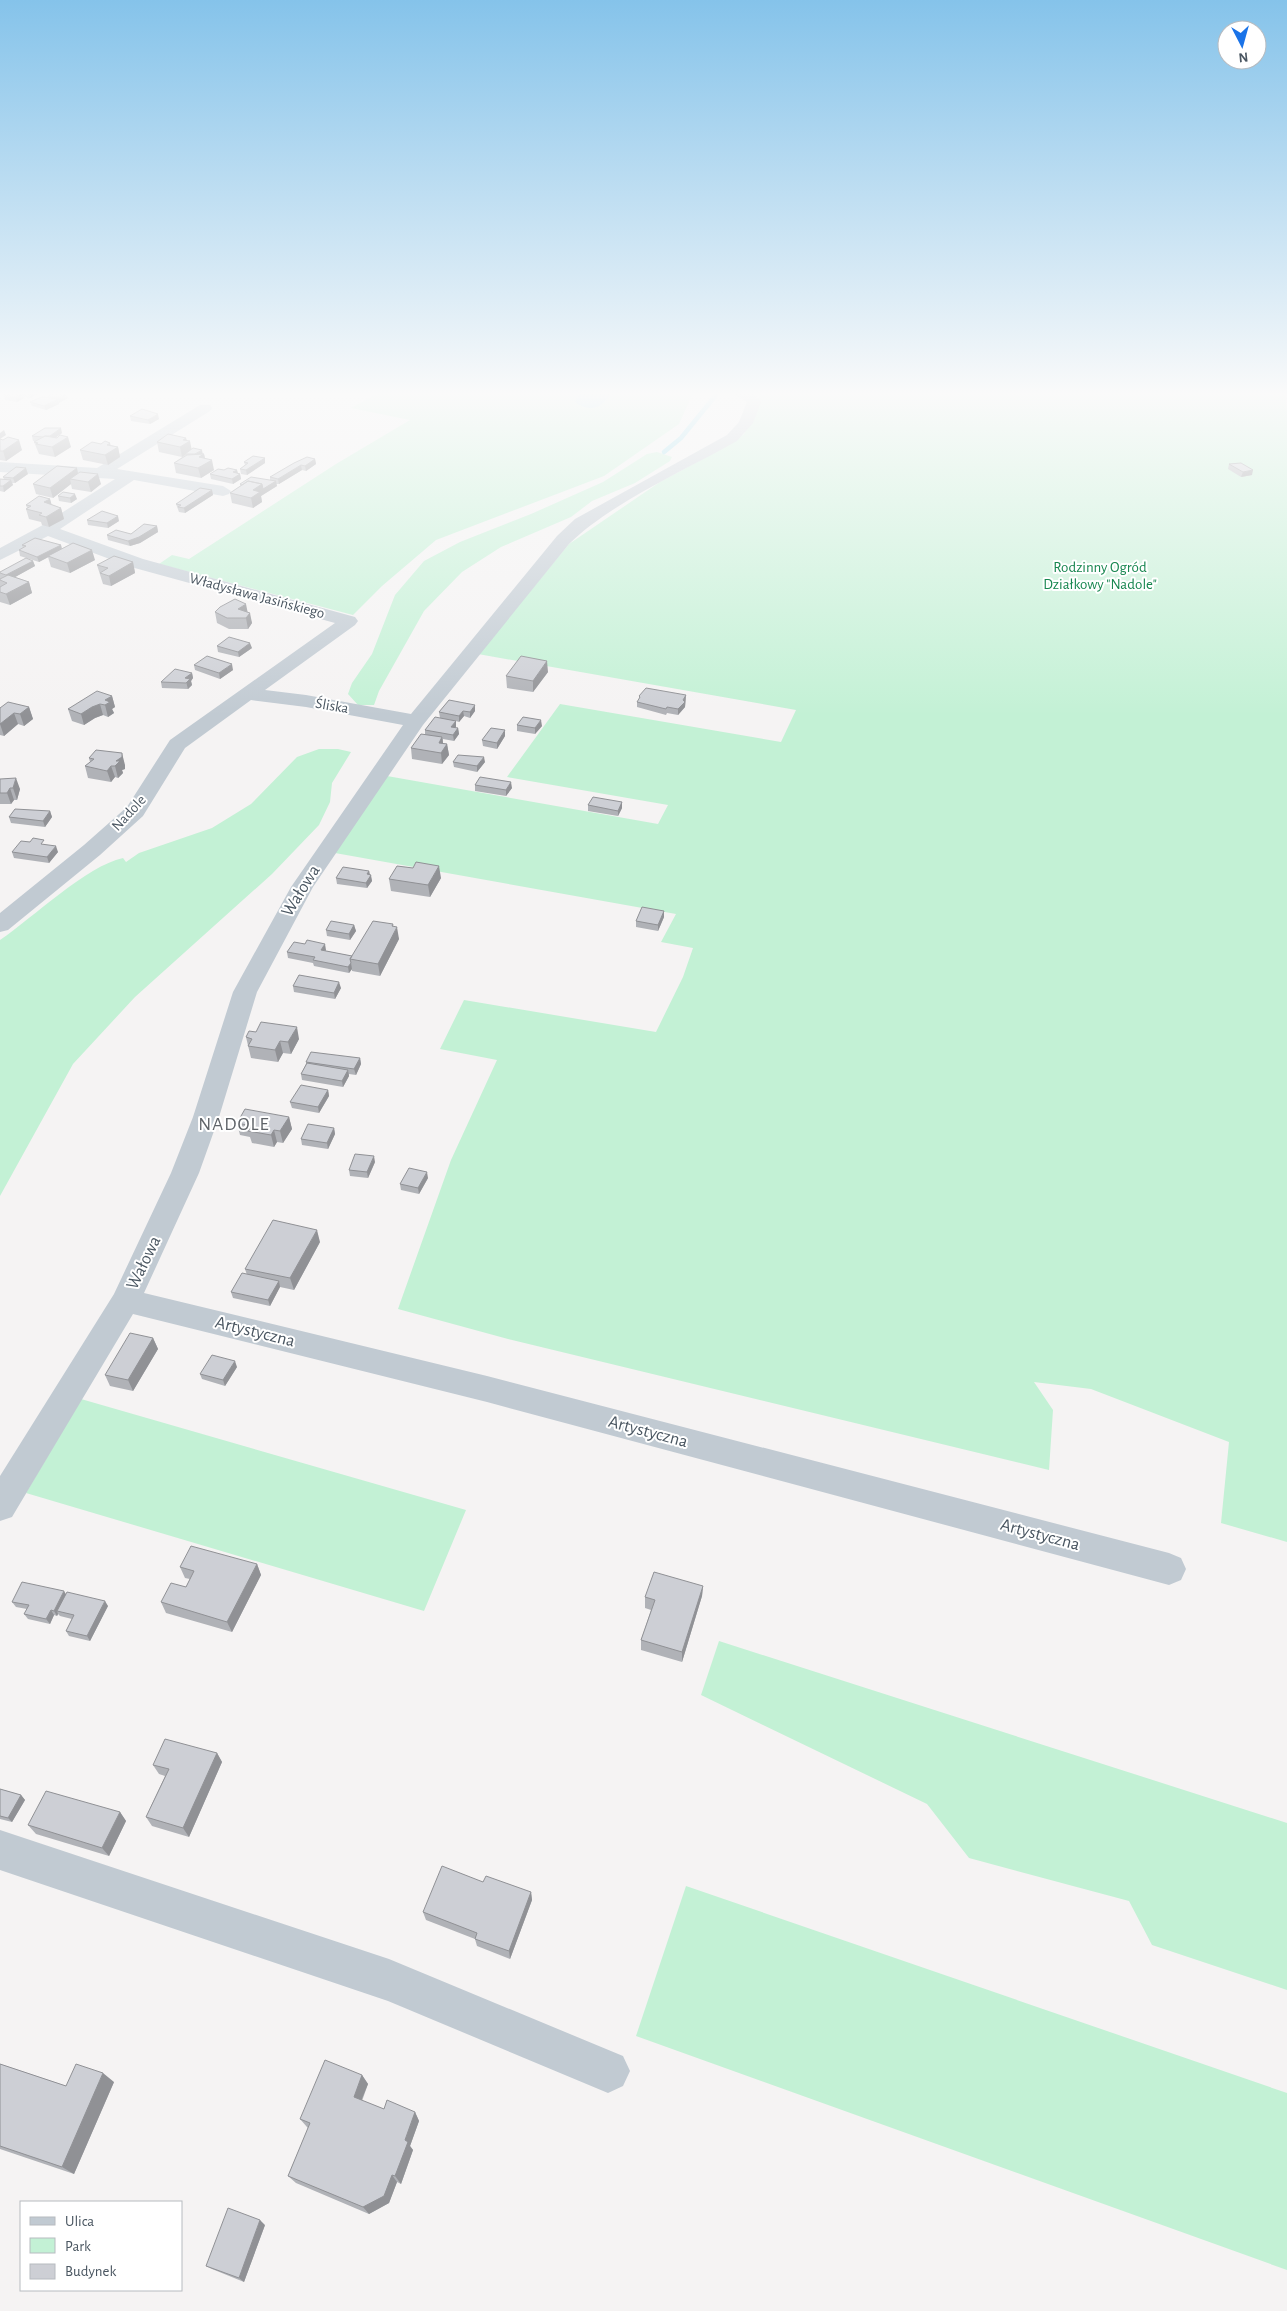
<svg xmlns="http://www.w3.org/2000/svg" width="1287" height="2311" font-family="'Alegreya Sans',sans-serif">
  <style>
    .green { fill: #c3f1d5 }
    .water { fill: #90daee }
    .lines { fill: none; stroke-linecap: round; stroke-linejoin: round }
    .stream { stroke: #90daee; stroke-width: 4.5 }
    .minor { fill: #c1cad2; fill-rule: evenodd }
    .wall { fill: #b0b2b7 }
    .shaded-wall { fill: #909195 }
    .building { fill: #cdcfd5; stroke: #909195 }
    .labels { text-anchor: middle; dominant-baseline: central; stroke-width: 4; stroke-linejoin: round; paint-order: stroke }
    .far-park-label { font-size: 15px; fill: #17864f; stroke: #fff }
    .far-street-label { font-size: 15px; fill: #4a5661; stroke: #fff }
    .street-label { font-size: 18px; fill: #4a5661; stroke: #fff }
    .neighbourhood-label { font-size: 19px; letter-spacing: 1px; fill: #5f6368; stroke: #fff }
  </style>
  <rect width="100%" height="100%" fill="#f5f3f3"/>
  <path class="green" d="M378,393H693L679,424L604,476L436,540L382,586L353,615L159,564L172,555L189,559L336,464L410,420L351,408Z
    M761,393H1285L1287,410V1542L1221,1523L1229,1442L1091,1389L1034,1382L1053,1410L1049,1470L508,1339L398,1309L451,1160L497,1060L440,1049L464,1000L656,1032L683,977L693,948L661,942L676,914L335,853L387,776L658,824L668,805L507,777L560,704L781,742L796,710L478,654L569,544L660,482L727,446L744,434Z
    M657,452L672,457L670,461L635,483L592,501L571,517L501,547L462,572L424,611L379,691L374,705H358L348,694L352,683L372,654L395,595L424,561L460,542L531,514L603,482L647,454Z
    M319,749H338L351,752L332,783L330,802L319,825L272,874L135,997L73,1064L0,1196V940C34,917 86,866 123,858L126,862L139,853L212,828L251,804L297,757Z
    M81,1399L466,1510L424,1611L26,1493Z
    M719,1641L1287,1823V1990L1152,1945L1129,1901L969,1858L927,1804L701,1695Z
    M686,1886L1287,2093V2270L636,2036Z"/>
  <path class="water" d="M579,393H612C601,407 592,414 575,402Z"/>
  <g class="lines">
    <path class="stream" d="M664,452L681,438L716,395"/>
    <path class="minor" d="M732,393H754L761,402L753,423L737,441C684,471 612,502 569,544L423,725L313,887L257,992L219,1117L199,1173L144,1293L487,1376L1169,1553L1181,1558L1186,1569L1181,1580L1169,1585L487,1402L133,1314L12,1517L0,1521V1476L114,1294L171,1173L193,1117L233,992L291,887L403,725L306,707L251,700L185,748L143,816L100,855L8,930L0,932V913L84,845L127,807L170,740L335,623L131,567L48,536L0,560V548L41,526L115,479L0,472V462L97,468L200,405H210L212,408L210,411L117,469L223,486L231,491L229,494L223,496L134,480L60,529L143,559L355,617L358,621L355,625L265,690L306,695L411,714L557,536L575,519L727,435L739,422L747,402Z
      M0,1830L389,1959L623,2056L630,2071L623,2086L608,2093L388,2001L0,1870Z"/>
  </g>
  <path class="wall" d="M8,393H40L30,398L24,397V398L17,402L5,400L4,395Z
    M48,396L68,398L59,403V404L46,410L32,406L30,402L48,398Z
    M130,416L159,419L150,424L131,421Z
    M62,433L56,437L71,447L55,457L39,454L34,442L36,441H33L32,436Z
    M186,438L191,450L204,454L205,458L214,470L201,478L176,473L174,463L182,457L159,452L157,442Z
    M0,439L22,450L6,461L0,460Z
    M111,445L118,447L120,457L108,465L83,460L80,450Z
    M315,459L316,464L306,471L302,470L279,484H276L277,486L261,496L262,502L253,508L232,503L230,493L240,486V484L270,480V477Z
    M244,462L265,463L247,475L241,474L240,469L245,465Z
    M1229,464L1252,475L1241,477L1228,469Z
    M224,470H237L238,473L240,474L241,479L233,484L211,479L210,474Z
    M78,473L101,484L91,492L72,489L71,484L53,498L36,494L33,484Z
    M28,474L15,483H12L13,485L4,492L0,491V479H4L3,477Z
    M212,490L213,495L185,513L179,512L176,504Z
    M58,496L77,499L71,503L59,501Z
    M50,499L51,504L61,508L64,519L49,527L42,525L41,522L29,519L26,509L27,508L26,505Z
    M87,520L119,521L108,528L88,525Z
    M157,526L158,532L140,543L130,546L108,540L107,535L131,534Z
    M22,545H61L62,549L95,560L70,573L51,567L48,557L39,562L20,556L19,550L23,548Z
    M33,561L35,566L15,577L29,582L32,593L10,605L0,602V572Z
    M133,562L135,573L111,586L103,584L97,565Z
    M215,612H248L252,623L248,629H229L217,623Z
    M217,646L252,648L239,657L218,652Z
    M194,665L233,670L220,679L195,670Z
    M548,672L533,692L507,688L506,676Z
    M192,673L193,678L191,681L192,685L188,689L162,688L161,682Z
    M686,695L685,707L678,715L667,713L666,715L637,707V702L639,700V696Z
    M112,696L115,707L112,709L114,713L108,717L103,715L95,718L84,725L72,721L68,709Z
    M449,700L475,711L470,718L464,716L459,722L456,721V727L455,728H458L459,734L454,741L443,739V743L447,744L449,755L442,764L412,759L411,748L425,734V730L440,718L439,712Z
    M29,707L33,719L24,726L18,724L4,736L0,735V708Z
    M517,725L542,726L535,734L517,731Z
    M505,736L497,749L483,746L482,740Z
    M89,758L125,765V769L122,770L123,773L118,778L115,777L111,782L88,778L85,766L90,762Z
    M453,762H485L477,772L454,767Z
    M0,779L20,789L17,800H14L11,804H0Z
    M475,785L512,788L506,796L475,791Z
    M622,802V808L618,816L588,811V805Z
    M50,811L52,817L45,827L11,823L9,817Z
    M46,845L58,852L49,863L14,858L12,852Z
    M369,871L372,881L367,888L337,884L336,878Z
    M441,878L430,897L391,891L389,879Z
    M664,911V917L658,931L636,927V921Z
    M354,925L356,931L350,940L327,936L326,930Z
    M393,926L399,939L380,976L352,971V969L349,973L314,966L313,963L288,958L287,952L305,944L326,950L325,951L352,956Z
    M293,986L341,988L335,999L294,992Z
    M246,1037L299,1039L291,1054L283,1053L278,1062L251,1058Z
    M360,1058L361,1064L356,1075L349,1074V1076L343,1087L302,1080L301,1074L306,1064V1062Z
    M328,1090L329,1096L319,1113L292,1108L290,1102Z
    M289,1117L292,1129L283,1143L277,1142L274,1147L252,1143L250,1137L240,1135L237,1123Z
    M334,1128L335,1134L328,1149L302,1145L301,1139Z
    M375,1162L368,1178L350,1176L349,1170Z
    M428,1178L419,1194L401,1190L400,1184Z
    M320,1242L294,1290L280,1287L270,1306L233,1298L231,1292L247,1275L245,1269Z
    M153,1338L158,1349L133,1391L110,1386L105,1375Z
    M237,1367L225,1386L202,1379L200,1374Z
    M257,1564L261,1575L232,1632L166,1613L161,1602L186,1587L190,1579L185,1578L180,1567Z
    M703,1586L702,1596L682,1662L641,1650V1640L651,1610L645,1608V1597Z
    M66,1594L108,1606L90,1641L69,1636L66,1631L72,1619L60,1616L58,1614L57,1616L54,1615L50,1624L28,1619L24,1614L27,1609L16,1607L12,1602Z
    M217,1753L222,1762L189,1837L152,1826L146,1817L165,1776L159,1774L153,1765Z
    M0,1789L21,1795L25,1800L12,1822L0,1819Z
    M120,1812L126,1821L109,1856L36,1834L28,1825Z
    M483,1882L531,1892L532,1900L510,1959L477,1946L475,1939L426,1920L423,1912Z
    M0,2064L66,2086L114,2082L74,2174L0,2149Z
    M362,2075L368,2084L362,2101L384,2109L415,2112L419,2121L410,2146L413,2150L401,2184L397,2182L389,2203L369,2214L296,2183L288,2176L308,2128L307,2127L300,2119Z
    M265,2225L244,2282L212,2269L206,2266Z"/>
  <path class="shaded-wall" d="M23,393L24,398L17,402L16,397Z
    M28,393H40L30,398Z
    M66,393L68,398L59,403L58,398Z
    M58,399L59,404L46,410L44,406Z
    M158,414L159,419L150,424L148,420Z
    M61,428L62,433L50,442L49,437Z
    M4,430L6,435L0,439V433Z
    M68,437L71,447L55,457L52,447Z
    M186,438L187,443L190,441L192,451L185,454V455L182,457L180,447L183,440Z
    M19,440L22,450L6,461L3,451Z
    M110,443L112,450L118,447L120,457L108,465L105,455L107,445Z
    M202,450L203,455L204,454L206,463L212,460L214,470L201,478L198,468L193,456Z
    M265,458V463L247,475L246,470Z
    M315,459L316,464L306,471L305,466Z
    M301,465L302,470L279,484L278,479Z
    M26,468L28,474L15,483L13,478Z
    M77,468L79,478L70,479L71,484L53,498L50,488Z
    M237,470L238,475L240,474L241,479L233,484L232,479L233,472Z
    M1253,470L1252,475L1241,477L1243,472Z
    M98,474L101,484L91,492L88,482Z
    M11,480L13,485L4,492L3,486Z
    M276,481L277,486L261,496L262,502L253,508L251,498L253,490L262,484Z
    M212,490L213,495L185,513L184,508Z
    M75,494L77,499L71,503L70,498Z
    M50,499L53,509L44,502Z
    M61,508L64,519L49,527L46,517Z
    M118,516L119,521L108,528L107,523Z
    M157,526L158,532L140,543L130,546L128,541Z
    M61,545L62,550L39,562L37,557Z
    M92,550L95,560L70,573L67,563Z
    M33,561L35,566L8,581L6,575Z
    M133,562L135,573L111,586L109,576Z
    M29,582L32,593L10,605L6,594Z
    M246,604L248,614L250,613L252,623L248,629L246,618L238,609Z
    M250,643L252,648L239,657L238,652Z
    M547,661L548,672L533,692V681Z
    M232,664L233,670L220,679L219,673Z
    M192,673L193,678L191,681L192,685L188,689L185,678Z
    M686,695L685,707L678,715V709Z
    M112,696L115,707L112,709L114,713L108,717L105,705V700Z
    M100,704L103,715L95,718L84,725L81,714L92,707Z
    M475,705V711L470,718V712Z
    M29,707L33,719L24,726L20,714Z
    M463,711L464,716L459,722V716Z
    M14,713L18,724L4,736L0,724Z
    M541,720L542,726L535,734V728Z
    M456,721V727L451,733V727Z
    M458,728L459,734L454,741L453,735Z
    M505,730V736L497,749V743Z
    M442,737L444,749L439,743Z
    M447,744L449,755L442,764L441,753Z
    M122,753L125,765V769L122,770L123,773L118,778L115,766L116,761Z
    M484,757L485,762L477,772V766Z
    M111,766L115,777L111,782L107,771Z
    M16,778L20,789L17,800L13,788Z
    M511,782L512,788L506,796V790Z
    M10,788L14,800L11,804L7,793Z
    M622,802V808L618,816V811Z
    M50,811L52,817L45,827L43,821Z
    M56,846L58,852L49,863L47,857Z
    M439,866L441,878L430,897L428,885Z
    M369,871L370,876L371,875L372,881L367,888L366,883L367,874Z
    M664,911V917L658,931V925Z
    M393,924L394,933L397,927L399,939L380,976L378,964Z
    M354,925L356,931L350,940L349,934Z
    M325,944L326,950L322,956L321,950Z
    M351,963L352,969L349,973L348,967Z
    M339,982L341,988L335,999L334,993Z
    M297,1027L299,1039L291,1054L288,1042Z
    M280,1041L283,1053L278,1062L275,1050Z
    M360,1058L361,1064L356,1075L354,1069Z
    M348,1070L349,1076L343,1087L342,1081Z
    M328,1090L329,1096L319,1113L318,1107Z
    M289,1117L292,1129L283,1143L280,1131Z
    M334,1128L335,1134L328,1149L327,1143Z
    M274,1130L277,1142L274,1147L271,1135Z
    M374,1156L375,1162L368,1178L367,1172Z
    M427,1172L428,1178L419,1194L418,1188Z
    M317,1230L320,1242L294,1290L290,1278Z
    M279,1281L280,1287L270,1306L268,1300Z
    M153,1338L158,1349L133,1391L128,1380Z
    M235,1361L237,1367L225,1386L223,1380Z
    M257,1564L261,1575L232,1632L227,1622Z
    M703,1586L702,1596L682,1662V1652Z
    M64,1591L67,1596L57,1611L58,1614L57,1616L54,1611Z
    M105,1601L108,1606L90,1641L87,1636Z
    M51,1610L54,1615L50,1624L46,1619Z
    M217,1753L222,1762L189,1837L183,1828Z
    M21,1795L25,1800L12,1822L8,1818Z
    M120,1812L126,1821L109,1856L102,1848Z
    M531,1892L532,1900L510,1959L509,1951Z
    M103,2073L114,2082L74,2174L62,2167Z
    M362,2075L368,2084L359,2106L354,2097Z
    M415,2112L419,2121L410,2146L413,2150L401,2184L395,2176L405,2140Z
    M392,2175L397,2182L389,2203L369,2214L363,2207Z
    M260,2220L265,2225L244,2282L239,2278Z"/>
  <path class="building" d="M8,393H23L16,397L4,395Z
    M53,393H66L58,398L48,396Z
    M42,397L58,399L44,406L30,402Z
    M142,409L158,414L148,420L130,416Z
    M45,428H61L50,436H45L43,437L32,436Z
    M168,434L186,438L183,440L190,441L180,447L157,442Z
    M60,435L68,437L52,447L36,444L38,443L34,442L45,436L57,438Z
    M8,437L19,440L3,451H0V439L3,440Z
    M105,441L110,443L107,445L118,447L105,455L80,450L92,442L101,444Z
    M193,448L202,450L195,454H185Z
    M204,454L199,457L212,460L198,468L174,463L187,455Z
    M253,456L265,458L246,470L240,469L248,463L244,462Z
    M307,457L315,459L305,466L301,465L278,479L270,477L294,463Z
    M1241,463L1253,470L1243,472L1229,464Z
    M57,466L77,468L50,488L33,484Z
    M16,467L26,468L13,478L3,477Z
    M228,468L237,470L233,472L240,474L232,479L210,474L218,469L224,470Z
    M80,472L98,474L88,482L70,479Z
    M251,477L276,481L263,489L262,484L248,481L242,485L240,484Z
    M0,479L11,480L3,486H0Z
    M248,481L262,484L253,490L260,492L251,498L230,493Z
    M200,488L212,490L184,508L178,507L181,505L176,504Z
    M63,492L75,494L70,498L58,496Z
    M39,496L50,499L44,502L61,508L46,517L39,515L42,513L26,509L31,506L26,505Z
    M102,511L118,516L107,523L87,520Z
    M144,524L157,526L139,537L128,541L107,535L116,530L131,534Z
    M35,538L61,545L37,557L19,550L26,546L22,545Z
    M73,543L92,550L67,563L48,556Z
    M114,556L133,562L109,576L100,573L108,568L97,565Z
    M26,558L33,561L6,575L0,573V572Z
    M8,575L29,582L6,594L0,592V587L7,583L0,580V579Z
    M235,599L246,604L238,609L250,613L246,618H227L215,612L220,607Z
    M229,637L250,643L238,652L217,646Z
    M207,656L232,664L219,673L194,665Z
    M521,656L547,661L533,681L506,676Z
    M175,669L192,673L185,678L190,679L186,683L161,682Z
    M646,688L686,695L683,700L685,702L678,709L667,707L666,709L637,702L640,697L639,696Z
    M97,691L112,696L105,700L110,702L105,705L100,704L92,707L81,714L68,709Z
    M449,700L475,705L470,712L463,711L459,716L439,712Z
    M8,702L29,707L20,714L14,713L0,724V708Z
    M435,717L456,721L451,727L458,728L453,735L425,730Z
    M523,717L541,720L535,728L517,725Z
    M491,728L505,730L497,743L482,740Z
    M421,734L442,737L439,743L447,744L441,753L411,748Z
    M96,750L122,753V757L116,761H120L115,766H111L107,771L85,766L94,759L89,758Z
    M458,755L484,757L477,766L453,762Z
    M480,777L511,782L506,790L475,785Z
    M16,778L13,788H10L7,793H0V779Z
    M593,797L622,802L618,811L588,805Z
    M15,809L50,811L43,821L9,817Z
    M33,838L44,840L41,844L56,846L47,857L12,852L21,841L30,842Z
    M416,862L439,866L428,885L389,879L397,866L413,868Z
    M343,867L369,871L367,874L371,875L366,883L336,878Z
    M642,907L664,911L658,925L636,921Z
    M331,921L354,925L349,934L326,930Z
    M373,921L393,924L392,926L397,927L378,964L350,959Z
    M307,940L325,944L321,950L352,956L350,959L351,963L348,967L313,960L315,957L287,952L294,942L305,944Z
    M299,975L339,982L334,993L293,986Z
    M261,1022L297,1027L288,1042L280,1041L275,1050L248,1046L252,1039L246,1037L249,1031L256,1032Z
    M311,1052L360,1058L354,1069L306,1062Z
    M307,1063L348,1070L342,1081L301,1074Z
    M301,1085L328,1090L318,1107L290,1102Z
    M245,1109L289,1117L280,1131L274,1130L271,1135L248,1131L252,1126L237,1123Z
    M308,1124L334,1128L327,1143L301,1139Z
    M355,1154L374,1156L367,1172L349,1170Z
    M409,1168L427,1172L418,1188L400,1184Z
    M273,1220L317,1230L290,1278L245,1269Z
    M242,1273L279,1281L268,1300L231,1292Z
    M130,1333L153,1338L128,1380L105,1375Z
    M212,1355L235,1361L223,1380L200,1374Z
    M191,1546L257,1564L227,1622L161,1602L171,1583L186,1587L194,1571L180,1567Z
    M654,1572L703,1586L682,1652L641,1640L655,1600L645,1597Z
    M22,1582L64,1591L54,1611L51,1610L46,1619L24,1614L29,1605L12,1602Z
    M67,1592L105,1601L87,1636L66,1631L74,1615L57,1611Z
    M165,1739L217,1753L183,1828L146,1817L169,1769L153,1765Z
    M0,1789L21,1795L8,1818L0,1816Z
    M46,1791L120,1812L102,1848L28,1825Z
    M442,1866L483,1882L486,1876L531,1892L509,1951L475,1939L477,1933L423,1912Z
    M325,2060L362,2075L354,2097L384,2109L387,2100L415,2112L405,2140L408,2142L395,2176L392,2175L384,2196L363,2207L288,2176L310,2123L300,2119Z
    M0,2064L66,2086L76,2064L103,2073L62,2167L0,2146Z
    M228,2208L260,2220L239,2278L206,2266Z"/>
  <linearGradient id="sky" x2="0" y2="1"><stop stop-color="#85c3ea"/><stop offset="0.55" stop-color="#fafafa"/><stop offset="1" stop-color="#fafafa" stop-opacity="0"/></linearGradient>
  <rect width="1287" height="716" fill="url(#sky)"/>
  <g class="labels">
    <g class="far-park-label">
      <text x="1100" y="567">Rodzinny Ogród<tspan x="1100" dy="17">Działkowy "Nadole"</tspan></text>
    </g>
    <g class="far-street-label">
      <text transform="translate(257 596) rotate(15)">Władysława Jasińskiego</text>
      <text transform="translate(332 706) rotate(10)">Śliska</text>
      <text transform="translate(129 813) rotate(-47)">Nadole</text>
    </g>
    <g class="street-label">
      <text transform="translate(301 891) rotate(-58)">Wałowa</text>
      <text transform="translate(144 1263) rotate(-64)">Wałowa</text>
      <text transform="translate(255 1332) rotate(14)">Artystyczna</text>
      <text transform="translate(648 1432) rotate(15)">Artystyczna</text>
      <text transform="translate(1040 1535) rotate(15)">Artystyczna</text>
    </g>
    <g class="neighbourhood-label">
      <text x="234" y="1124">NADOLE</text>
    </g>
  </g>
  <rect x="20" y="2201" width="162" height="90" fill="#ffffff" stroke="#b7bbc0"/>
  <rect x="30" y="2217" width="25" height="8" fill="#c1cad2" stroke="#b7bbc0"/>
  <text x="65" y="2226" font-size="15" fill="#4a5661">Ulica</text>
  <rect x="30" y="2238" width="25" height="15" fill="#c3f1d5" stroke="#b7bbc0"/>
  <text x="65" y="2251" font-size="15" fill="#4a5661">Park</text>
  <rect x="30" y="2264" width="25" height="15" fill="#cdcfd5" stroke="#b7bbc0"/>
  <text x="65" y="2276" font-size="15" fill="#4a5661">Budynek</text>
  <g transform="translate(1242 45) rotate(174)"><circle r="24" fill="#ffffff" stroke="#b7bbc0"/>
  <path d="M0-4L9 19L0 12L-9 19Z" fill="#1a73e8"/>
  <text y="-8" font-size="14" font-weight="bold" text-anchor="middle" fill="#4a5661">N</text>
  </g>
</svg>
